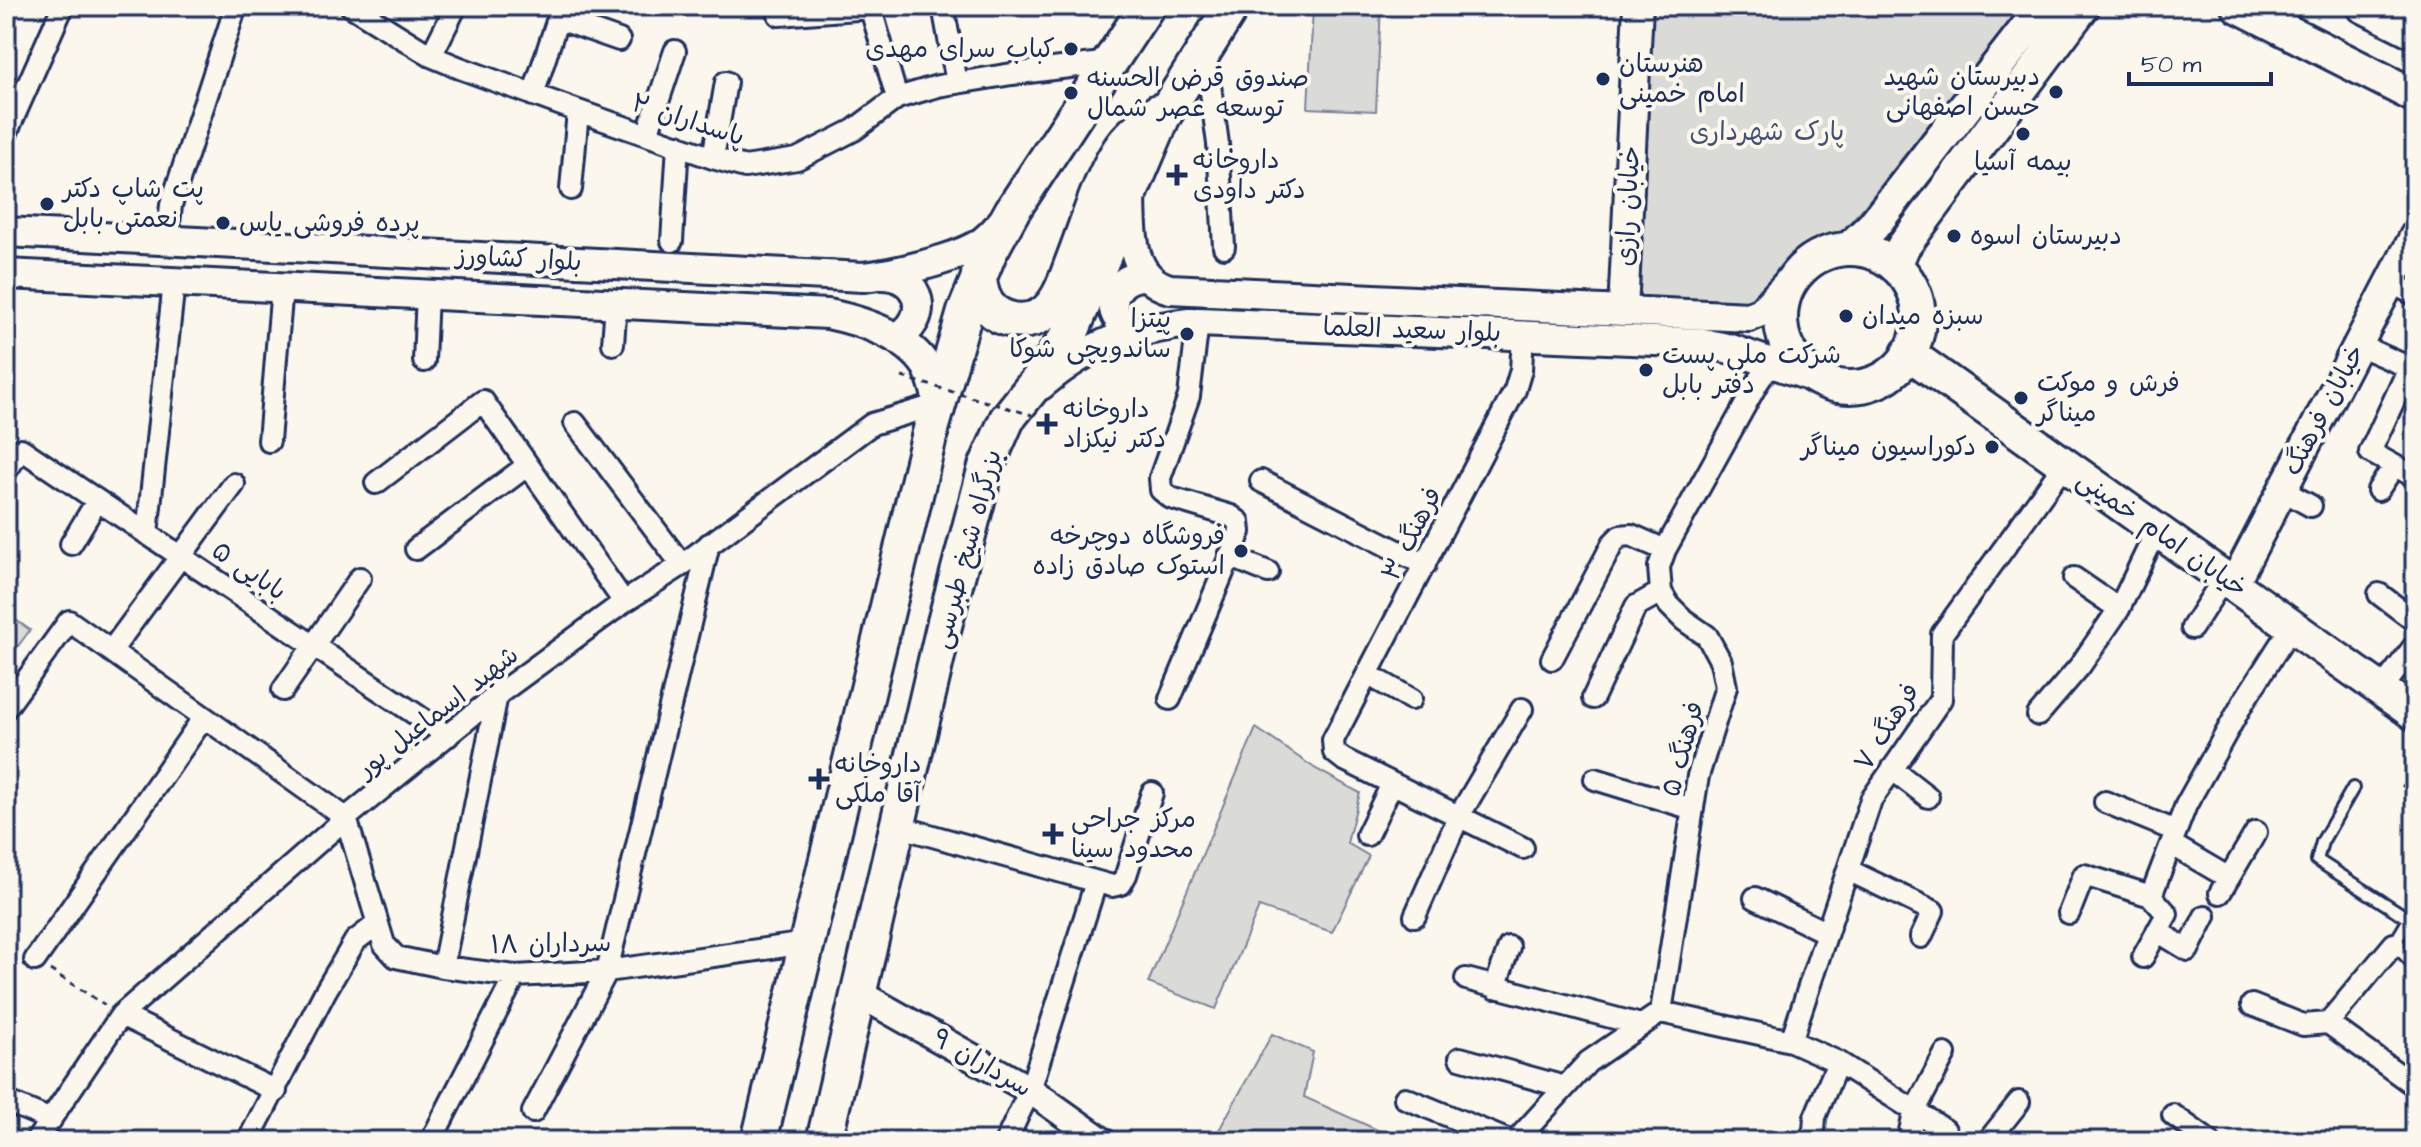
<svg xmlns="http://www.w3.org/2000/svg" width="2421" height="1147" font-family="'Architects Daughter','Playpen Sans Arabic',sans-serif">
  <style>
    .green { fill: #dadad7; stroke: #7a849a; stroke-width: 2 }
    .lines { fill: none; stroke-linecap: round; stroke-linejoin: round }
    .service-casing { stroke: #1b2f5e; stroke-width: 16 }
    .minor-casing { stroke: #1b2f5e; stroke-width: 26 }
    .tertiary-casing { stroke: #1b2f5e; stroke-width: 32 }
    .secondary-casing { stroke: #1b2f5e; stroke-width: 34 }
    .primary-casing { stroke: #1b2f5e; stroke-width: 38 }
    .trunk-casing { stroke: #1b2f5e; stroke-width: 40 }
    .path { stroke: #1b2f5e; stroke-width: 3; stroke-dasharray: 6 6; stroke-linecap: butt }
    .service { stroke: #fbf7ec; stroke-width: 10 }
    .minor { stroke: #fbf7ec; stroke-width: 20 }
    .tertiary { stroke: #fbf7ec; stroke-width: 26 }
    .secondary { stroke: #fbf7ec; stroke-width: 28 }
    .primary { stroke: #fbf7ec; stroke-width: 32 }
    .trunk { stroke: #fbf7ec; stroke-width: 34 }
    .path-bridge { stroke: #1b2f5e; stroke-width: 3; stroke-dasharray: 6 6; stroke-linecap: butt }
    .poi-dot { fill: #1b2f5e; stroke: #fbf7ec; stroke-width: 3 }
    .labels { text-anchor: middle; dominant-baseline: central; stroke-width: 8; stroke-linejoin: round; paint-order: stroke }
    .poi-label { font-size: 26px; fill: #1b2f5e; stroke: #fbf7ec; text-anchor: start }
    .street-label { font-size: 26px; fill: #1b2f5e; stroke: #fbf7ec }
    .park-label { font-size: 26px; fill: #415176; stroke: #fbf7ec }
  </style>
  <rect width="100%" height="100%" fill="#fbf7ec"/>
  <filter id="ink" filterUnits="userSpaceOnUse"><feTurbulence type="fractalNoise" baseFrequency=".0125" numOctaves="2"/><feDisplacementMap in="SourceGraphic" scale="16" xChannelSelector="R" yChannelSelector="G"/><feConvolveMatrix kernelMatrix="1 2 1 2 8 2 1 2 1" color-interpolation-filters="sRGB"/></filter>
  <g filter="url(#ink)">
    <path class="green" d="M1313,6H1381L1376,111L1308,108Z
      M1651,6H2023L1864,207L1821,255L1790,284L1776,301L1634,305Z
      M6,613L30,630L6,662Z
      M1256,728L1316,769L1360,793L1347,843L1369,856L1332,932L1259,907L1216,1009L1148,983Z
      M1272,1034L1313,1052L1304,1097L1391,1136L1388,1141H1213Z"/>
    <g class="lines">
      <g class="service-casing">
        <path id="service" d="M2353,788L2322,842L2317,860L2409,919L2394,944L2415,966"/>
      </g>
      <g class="minor-casing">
        <path id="minor" d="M351,6L431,56L460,68L578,111L713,158L745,167L797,159L854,130L897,98L938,86L1012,74L1110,62
          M870,6L897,98
          M943,6L957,83
          M779,15L870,8
          M559,19L619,40
          M1205,48L1218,144L1224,247
          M431,56L456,6
          M533,95L562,6
          M6,134L63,6
          M647,135L675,51
          M713,158L726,82
          M571,189L578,111
          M167,241L171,205L236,6
          M672,241L678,145
          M2390,282L2415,295
          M613,344L616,303
          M2358,345L2415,370
          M424,361L427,294
          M2409,368L2370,452L2415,477
          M575,423L682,565
          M269,441L282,287
          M6,471L21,449L448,736
          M1261,481L1425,565
          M376,483L483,401L624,602
          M2282,490L2311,506
          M2378,490L2394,466
          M147,534L174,282
          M71,544L97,501
          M416,549L528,465
          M1229,556L1268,572
          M2074,578L2119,609
          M2379,594L2415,621
          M2192,628L2224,578
          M111,651L234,484
          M1552,659L1613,543L1620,536L1631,535L1665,550
          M1369,675L1411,699
          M283,690L360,578
          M2381,690L2415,645
          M1593,698L1636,606L1661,592
          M1170,699L1240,532L1239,522L1231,516L1171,498L1161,490L1160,478L1189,396L1198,322
          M6,708L69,621L346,818L384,944L396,957L443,967L515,976L607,971L807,943
          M2038,715L2080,666L2119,609L2157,530
          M1892,769L1928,797
          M1595,779L1693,809
          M2105,802L2176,831
          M897,826L1112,886L1121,884L1126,875L1152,793
          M1367,835L1392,784
          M2171,844L2229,878
          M1523,848L1343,759L1334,752L1333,740L1515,390L1521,370L1523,335
          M1848,870L1933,911L1921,937
          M2220,893L2256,832
          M1755,898L1827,933
          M2069,913L2084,875L2151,896
          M1415,916L1458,818L1522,709
          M2157,931L2188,950L2205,916
          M2143,957L2167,914L2151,896L2186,805L2244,701L2292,626
          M35,960L204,717
          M443,967L497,695
          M1466,979L1641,1025
          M1495,988L1509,947
          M2252,1005L2303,1025L2328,1023L2415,1086
          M1661,1012L1698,776L1726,687L1721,662L1707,636L1684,620L1669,605L1661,592L1659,567L1665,550L1758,382L1765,372L1778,365
          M1661,1012L1791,1041L1838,1062L1945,1130
          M121,1015L276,1091
          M2328,1023L2394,944
          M1791,1041L1871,800L1941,699L1942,634L2064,465
          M1460,1058L1565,1087
          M1405,1098L1509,1141
          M6,1101L51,1120
          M533,1112L607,971L709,544
          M2173,1115L2209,1141
          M36,1141L121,1015L346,818L497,695L624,602L682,565L872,424L939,404
          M248,1141L325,992L355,941L377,924
          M431,1141L515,976
          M1006,1141L1030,1090L1096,882
          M1516,1141L1588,1062L1661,1012
          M1808,1141L1814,1131L1815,1117L1838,1062
          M1908,1141L1914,1112L1945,1054
          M1988,1141L2019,1102"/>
      </g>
      <g class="tertiary-casing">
        <path id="tertiary" d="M858,993L1030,1090L1102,1141"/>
      </g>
      <g class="secondary-casing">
        <path id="secondary" d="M1131,194C1132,229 1128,278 1170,289L1749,317L1761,312L1798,272
          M6,232L863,277C893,274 952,260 978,245C987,239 994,232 1001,223
          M6,274L828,314C862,321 908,336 927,367C933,378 935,391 939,404
          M882,275C922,275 932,321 895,338
          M1623,311L1638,6
          M1139,332C1101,323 1107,275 1146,276
          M1041,385C1093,341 1133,329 1198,322L1703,343L1731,349L1821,380
          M2233,585L2415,235"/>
      </g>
      <g class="primary-casing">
        <path id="primary" d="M2238,6L2415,96
          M2363,6L2415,32
          M1849,249L1873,226L2044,6
          M1781 318a69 69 0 1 1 138 0a69 69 0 1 1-138 0Z
          M1895,266L1903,247L2083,6
          M1908,353L2415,714"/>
      </g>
      <g class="trunk-casing">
        <path id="trunk" d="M979,274C979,288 982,302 994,312C1009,323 1031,324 1046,312C1060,300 1066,280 1072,264C1086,229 1099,182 1119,151C1129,135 1145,124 1158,112
          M759,1141L930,433L965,312L989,253L1012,211L1147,6
          M824,1141L944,626L986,467L1007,419L1039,379L1072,330L1162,118L1232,6"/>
      </g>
      <path class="path" d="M2402,785L2415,794
        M50,970L105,1005"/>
      <use href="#service" class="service"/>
      <use href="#minor" class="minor"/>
      <use href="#tertiary" class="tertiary"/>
      <use href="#secondary" class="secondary"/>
      <use href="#primary" class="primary"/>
      <use href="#trunk" class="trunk"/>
      <path class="path-bridge" d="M902,377L1032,415"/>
    </g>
  </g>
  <g class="poi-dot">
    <circle cx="1071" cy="49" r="8"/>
    <circle cx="1603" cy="79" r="8"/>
    <circle cx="2056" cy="92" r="8"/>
    <circle cx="1071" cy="93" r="8"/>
    <circle cx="2023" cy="134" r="8"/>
    <path d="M1173 163h8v8h8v8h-8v8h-8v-8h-8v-8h8z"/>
    <circle cx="47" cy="204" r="8"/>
    <circle cx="223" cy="223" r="8"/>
    <circle cx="1954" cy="236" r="8"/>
    <circle cx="1846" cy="316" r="8"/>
    <circle cx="1187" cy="334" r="8"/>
    <circle cx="1646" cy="370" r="8"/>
    <circle cx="2021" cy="398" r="8"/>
    <path d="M1043 412h8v8h8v8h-8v8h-8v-8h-8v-8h8z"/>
    <circle cx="1992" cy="447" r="8"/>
    <circle cx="1241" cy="551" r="8"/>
    <path d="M815 767h8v8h8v8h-8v8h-8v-8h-8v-8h8z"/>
    <path d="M1049 822h8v8h8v8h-8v8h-8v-8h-8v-8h8z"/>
  </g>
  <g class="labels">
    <g class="poi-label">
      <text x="1055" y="49" text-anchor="end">کباب سرای مهدی</text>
      <text x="1619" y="64">هنرستان<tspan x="1619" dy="30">امام خمینی</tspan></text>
      <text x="2040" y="77" text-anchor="end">دبیرستان شهید<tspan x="2040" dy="30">حسن اصفهانی</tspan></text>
      <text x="1087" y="78">صندوق قرض الحسنه<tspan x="1087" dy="30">توسعه عصر شمال</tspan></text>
      <text x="1193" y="160">داروخانه<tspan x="1193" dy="30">دکتر داودی</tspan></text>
      <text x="2023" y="162" text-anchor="middle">بیمه آسیا</text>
      <text x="63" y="189">پت شاپ دکتر<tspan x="63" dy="30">نعمتی بابل</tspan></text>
      <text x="239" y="223">پرده فروشی یاس</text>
      <text x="1970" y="236">دبیرستان اسوه</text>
      <text x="1862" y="316">سبزه میدان</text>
      <text x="1171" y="319" text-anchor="end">پیتزا<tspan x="1171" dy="30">ساندویچی شوکا</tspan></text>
      <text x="1662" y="355">شرکت ملی پست<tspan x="1662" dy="30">دفتر بابل</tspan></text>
      <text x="2037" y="383">فرش و موکت<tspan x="2037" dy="30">میناگر</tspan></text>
      <text x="1063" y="409">داروخانه<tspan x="1063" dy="30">دکتر نیکزاد</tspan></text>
      <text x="1976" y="447" text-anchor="end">دکوراسیون میناگر</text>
      <text x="1225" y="536" text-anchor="end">فروشگاه دوچرخه<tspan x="1225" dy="30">استوک صادق زاده</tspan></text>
      <text x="835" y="764">داروخانه<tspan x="835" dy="30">آقا ملکی</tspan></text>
      <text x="1071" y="819">مرکز جراحی<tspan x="1071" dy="30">محدود سینا</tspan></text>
    </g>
    <g class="street-label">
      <text transform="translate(688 120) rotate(18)">پاسداران ۲</text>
      <text transform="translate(1628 206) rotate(-87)">خیابان رازی</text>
      <text transform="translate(519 259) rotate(3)">بلوار کشاورز</text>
      <text transform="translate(1412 330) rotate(2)">بلوار سعید العلما</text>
      <text transform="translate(2324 410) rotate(-62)">خیابان فرهنگ</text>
      <text transform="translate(1412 534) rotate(-63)">فرهنگ ۳</text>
      <text transform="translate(2162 534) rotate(35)">خیابان امام خمینی</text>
      <text transform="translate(967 549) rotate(-75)">بزرگراه شیخ طبرسی</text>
      <text transform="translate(249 571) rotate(34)">بابایی ۵</text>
      <text transform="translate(438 712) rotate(-38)">شهید اسماعیل پور</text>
      <text transform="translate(1887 727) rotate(-58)">فرهنگ ۷</text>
      <text transform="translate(1683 749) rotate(-75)">فرهنگ ۵</text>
      <text transform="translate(551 944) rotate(-1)">سرداران ۱۸</text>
      <text transform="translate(982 1063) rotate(30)">سرداران ۹</text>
    </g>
    <g class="park-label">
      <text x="1767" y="132">پارک شهرداری</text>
    </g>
  </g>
  <rect width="2421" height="1147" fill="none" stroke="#fbf7ec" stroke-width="32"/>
  <rect x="16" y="16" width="2389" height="1115" fill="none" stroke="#1b2f5e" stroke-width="3" filter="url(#ink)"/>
  <path d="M2129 72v12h142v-12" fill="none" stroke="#1b2f5e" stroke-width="4"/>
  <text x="2141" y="72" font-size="24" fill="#1b2f5e" stroke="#fbf7ec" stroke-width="6" paint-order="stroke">50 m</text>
</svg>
